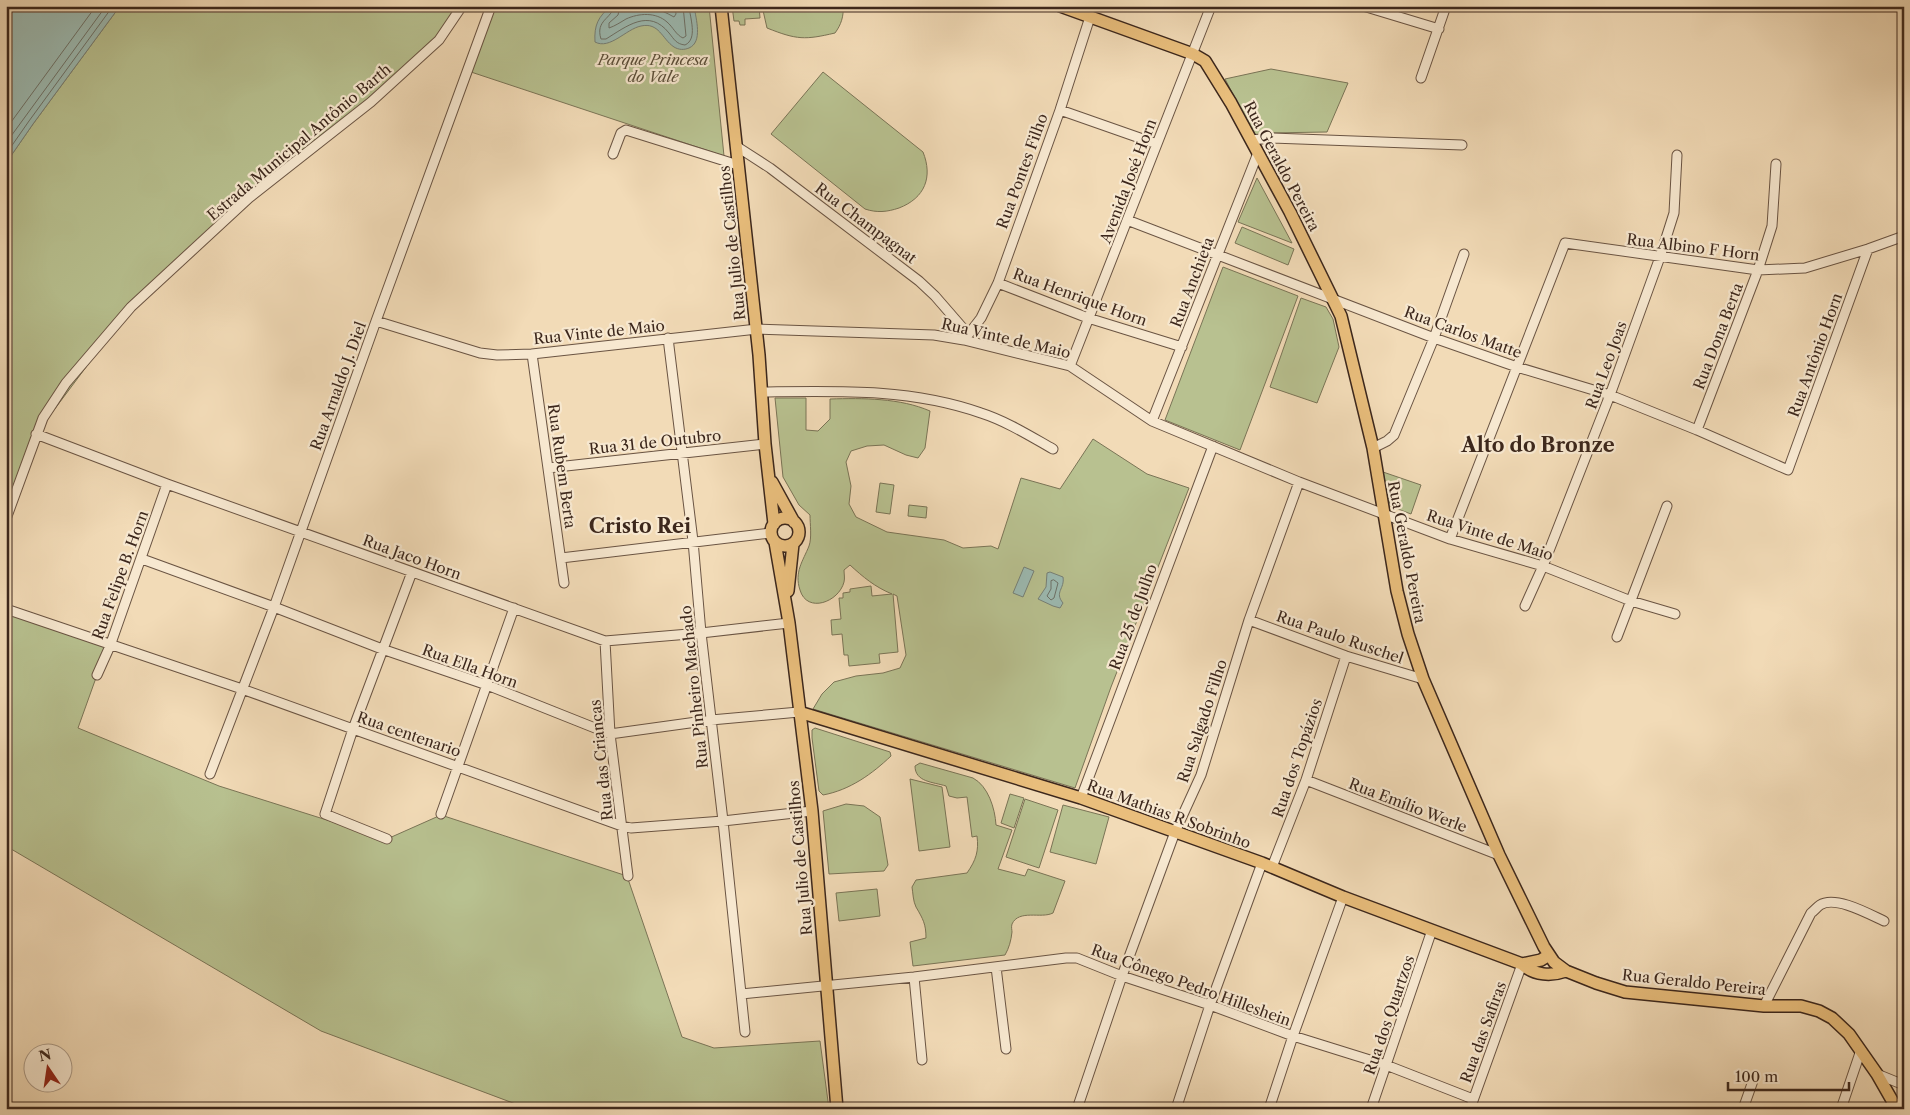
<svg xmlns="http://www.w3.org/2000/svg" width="1910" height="1115" font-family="'Libre Caslon Text',serif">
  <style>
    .green { fill: #b8c190; stroke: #7a7456 }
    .water { fill: #9cbbb3; stroke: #768077 }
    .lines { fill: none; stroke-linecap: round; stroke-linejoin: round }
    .shore { stroke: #6c7168; stroke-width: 1 }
    .minor-casing { stroke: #6a5443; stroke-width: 11 }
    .major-casing { stroke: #3c271c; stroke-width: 14 }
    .minor { stroke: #f7e8d0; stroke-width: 9 }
    .major { stroke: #e9be7c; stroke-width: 11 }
    .labels { text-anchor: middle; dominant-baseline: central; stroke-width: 4.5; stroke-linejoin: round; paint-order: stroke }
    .park-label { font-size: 15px; font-style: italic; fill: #5b4e39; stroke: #f7e8d0 }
    .street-label { font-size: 15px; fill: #3c271c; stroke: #f7e8d0 }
    .district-label { font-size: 20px; font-weight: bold; fill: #3c271c; stroke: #f7e8d0 }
  </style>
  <rect width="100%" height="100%" fill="#f2dbb7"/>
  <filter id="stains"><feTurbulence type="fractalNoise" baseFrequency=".004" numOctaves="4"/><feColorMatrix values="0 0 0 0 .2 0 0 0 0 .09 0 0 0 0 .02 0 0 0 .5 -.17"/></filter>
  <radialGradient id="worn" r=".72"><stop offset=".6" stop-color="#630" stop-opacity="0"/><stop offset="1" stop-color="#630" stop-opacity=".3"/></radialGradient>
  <path class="green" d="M120,6H458L439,40L249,198L131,307L36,434L6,519V163L33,124Z
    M495,6H709L724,156L471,72Z
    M732,6H759L760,18L745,19V25H740L739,21H734Z
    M762,6H843C844,16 841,25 835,33C805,40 797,40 767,28Z
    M1271,69L1348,83L1327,132L1267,133L1255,136L1225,79Z
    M823,72L923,152C933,177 925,198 899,208C887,212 877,213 865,209L771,134Z
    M1257,178L1292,243L1238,222Z
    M1242,227L1294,249L1288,265L1235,243Z
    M1223,267L1298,296L1240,450L1165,420Z
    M1301,298L1326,307L1333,319L1339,347L1317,403L1270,387Z
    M775,398H806V430L818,431L830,419V399C863,398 900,398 930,411L925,448L918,458L906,455L884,445L867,446L851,451L846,462L851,486L849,504L856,517L887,532L944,540L963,548L991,546L998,549L1021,478L1060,489L1093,439L1147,474L1189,488L1111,687L1075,788L813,709L822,694L834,682L856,676L883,673L900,668L906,655L897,596L893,594L898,652L879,654L880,663L849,666L848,655H844L842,634L832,635L831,620L841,619L839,598H843V593L850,592V589L871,586L872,596L892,594C875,587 863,577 850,565L844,570C844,574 845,578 844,582C839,602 807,614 800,590C794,572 803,561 809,546C812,538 810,524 810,515L799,505L783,477Z
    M1383,472L1421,485L1411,514L1390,506Z
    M880,483L894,485L890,514L876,512Z
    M909,505L927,507L926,518L908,516Z
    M6,609L110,646L97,675L78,728L219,786L387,839L441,815L627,876L682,1037L714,1048L820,1041L829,1109H529L321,1031L6,846Z
    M815,728L890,752L891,756C872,774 850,790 823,795L819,791L812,738V730Z
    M920,763L973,778C988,786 995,808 996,825L1012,830L998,869L1025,876L1028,869L1065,881L1053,913C1041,919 1019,909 1012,924C1011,927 1012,930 1012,932C1011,941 1009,948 1005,955L913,966L910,942L926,938C926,924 923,919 916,907C913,901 913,893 912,887L916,880L967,873C976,860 979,851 977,836L972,837L967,797L957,798L949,796L946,786C933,782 915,782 915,766Z
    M910,779L942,787L950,847L919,851Z
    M1010,794L1024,798L1014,828L1001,823Z
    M1025,799L1058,810L1039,868L1006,857Z
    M846,804L864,806L880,817L888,865L884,871L829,874L823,811Z
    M1063,805L1109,817L1096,864L1050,852Z
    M877,889L880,916L839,921L836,893Z"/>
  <path class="water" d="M6,6H120L33,124L6,163Z
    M611,6H694C696,19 703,42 689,48C684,50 679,50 674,47C662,39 659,22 641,26C626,29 610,50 595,42C594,25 598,17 611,6Z
    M1024,567L1034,571L1023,597L1013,593Z
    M1050,572L1063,577C1065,589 1054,592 1063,603L1060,608L1053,606L1038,599L1046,587L1047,573Z"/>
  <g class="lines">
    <path class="shore" d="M614,6C612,19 595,20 601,39H606C627,26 649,8 669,33C674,39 676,44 685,45C698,39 690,18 689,6
      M620,6L618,15L609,23V28C615,26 621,22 626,19C639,13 656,12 667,22C673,27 676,35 683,38L686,36L683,6
      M627,6L630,9C647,5 658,8 674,17L676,14L675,6
      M6,129L96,6
      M6,143L106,6
      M6,154L29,121L113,6
      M1054,580L1058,583L1054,598L1051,600L1047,596L1051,589V581Z"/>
    <g class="minor-casing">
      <path id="minor" d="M1363,6L1439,29
        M1421,78L1446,6
        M1060,110L1157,144
        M1251,140L1272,138L1462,145
        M736,146L770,168L919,281L935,296L968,334
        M613,154L621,133L626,130L738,165
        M1127,220L1434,338L1517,367L1610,395L1697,430L1788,470L1868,249
        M998,283L1088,318L1182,347
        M376,321L480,353L497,355L532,354L757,329L934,335L964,340L1070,366L1152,421L1299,482L1450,539L1543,566L1631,601L1675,614
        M668,338L693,541L701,633L723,821L745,1032
        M964,340L981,318L998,283L1060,110L1090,17
        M532,354L564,583
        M1070,366L1211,6
        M762,392C836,391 910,388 981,413C1006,421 1030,436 1053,449
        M1152,421L1258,153
        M1697,430L1758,270L1772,226L1776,164
        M36,434L167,484L605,641L701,633L789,623
        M1373,448L1387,441L1394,435L1434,338L1464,254
        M548,468L765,444
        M6,519L43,418L66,383L131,307L249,198L371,102L439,40L462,6
        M1450,539L1565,243L1758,270L1805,268L1868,249L1904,236
        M561,558L771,533
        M142,559L274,607L382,649L487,685L610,734L711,720L799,712
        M1525,606L1543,566L1610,395L1660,257L1674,213L1677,155
        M6,609L242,689L622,826L631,828L723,821L812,811
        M1249,620L1346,656L1423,679
        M1617,637L1667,506
        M605,641L610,734L628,876
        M97,675L110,646L167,484
        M210,774L274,607L376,321L491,6
        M1306,780L1499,855
        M1081,798L1213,446
        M441,814L514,608
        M387,839L325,814L353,729L412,572
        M1272,867L1306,780L1346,656
        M996,967L1006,1049
        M914,977L922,1060
        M741,994L914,977L1066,958H1077L1122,976L1210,1005L1293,1036L1386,1065L1473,1099
        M1764,1006L1811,913C1814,911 1817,907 1820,905C1835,895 1869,914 1884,921
        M1877,1074L1904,1085
        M1077,1109L1122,976L1175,832L1201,775L1249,620L1299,482
        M1176,1109L1210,1005L1262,863
        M1269,1109L1293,1036L1343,897
        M1371,1109L1432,930
        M1470,1109L1522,964
        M1743,1109L1754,1078
        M1841,1109L1861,1050"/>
    </g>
    <g class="major-casing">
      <path id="major" d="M721,6L759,355L765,444L774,524
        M1060,6L1193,54L1205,61L1231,103L1290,212L1341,316L1373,448L1397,591L1408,634L1423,679L1499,855L1544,947L1554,962L1566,971L1596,983L1625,992L1764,1006H1801L1819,1011L1832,1018L1849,1034L1877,1074L1897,1109
        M772,482L794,522
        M771 532a14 14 0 1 1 28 0a14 14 0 1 1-28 0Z
        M775,542L789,623L812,811L837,1109
        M788,591L793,544
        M799,712L1081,798L1262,863L1343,897L1522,964C1534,976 1552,976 1566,971
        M1522,964L1541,960L1549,955"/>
    </g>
    <use href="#minor" class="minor"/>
    <use href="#major" class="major"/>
  </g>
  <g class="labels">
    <g class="park-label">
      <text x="653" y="59">Parque Princesa<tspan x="653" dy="17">do Vale</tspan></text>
    </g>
    <g class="street-label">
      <text transform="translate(299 142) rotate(-40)">Estrada Municipal Antônio Barth</text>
      <text transform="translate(1282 166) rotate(62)">Rua Geraldo Pereira</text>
      <text transform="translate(1022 171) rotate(-70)">Rua Pontes Filho</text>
      <text transform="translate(1128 181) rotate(-69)">Avenida José Horn</text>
      <text transform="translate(866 223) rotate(37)">Rua Champagnat</text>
      <text transform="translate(732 243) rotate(-96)">Rua Julio de Castilhos</text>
      <text transform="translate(1693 247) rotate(7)">Rua Albino F Horn</text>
      <text transform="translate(1192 282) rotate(-69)">Rua Anchieta</text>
      <text transform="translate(1080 297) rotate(20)">Rua Henrique Horn</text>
      <text transform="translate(599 332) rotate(-6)">Rua Vinte de Maio</text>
      <text transform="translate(1463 332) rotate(20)">Rua Carlos Matte</text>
      <text transform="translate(1718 336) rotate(-69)">Rua Dona Berta</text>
      <text transform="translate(1006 338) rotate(13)">Rua Vinte de Maio</text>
      <text transform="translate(1815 355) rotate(-70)">Rua Antônio Horn</text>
      <text transform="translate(1606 365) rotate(-70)">Rua Leo Joas</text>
      <text transform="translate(338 386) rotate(-70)">Rua Arnaldo J. Diel</text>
      <text transform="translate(655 442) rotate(-6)">Rua 31 de Outubro</text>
      <text transform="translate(562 466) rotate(82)">Rua Rubem Berta</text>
      <text transform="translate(1490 535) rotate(18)">Rua Vinte de Maio</text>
      <text transform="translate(1407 552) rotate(79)">Rua Geraldo Pereira</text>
      <text transform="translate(412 557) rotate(20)">Rua Jaco Horn</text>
      <text transform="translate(120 575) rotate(-70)">Rua Felipe B. Horn</text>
      <text transform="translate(1133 617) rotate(-70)">Rua 25 de Julho</text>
      <text transform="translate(1340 637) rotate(19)">Rua Paulo Ruschel</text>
      <text transform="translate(470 666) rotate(20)">Rua Ella Horn</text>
      <text transform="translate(694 687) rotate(-96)">Rua Pinheiro Machado</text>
      <text transform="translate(1202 721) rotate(-72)">Rua Salgado Filho</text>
      <text transform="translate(409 734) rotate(19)">Rua centenario</text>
      <text transform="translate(1297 758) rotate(-71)">Rua dos Topázios</text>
      <text transform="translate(601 760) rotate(-96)">Rua das Criancas</text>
      <text transform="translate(1408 805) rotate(21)">Rua Emílio Werle</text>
      <text transform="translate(1169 814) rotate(20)">Rua Mathias R Sobrinho</text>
      <text transform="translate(800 858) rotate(-95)">Rua Julio de Castilhos</text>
      <text transform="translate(1694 982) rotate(6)">Rua Geraldo Pereira</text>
      <text transform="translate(1191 985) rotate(20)">Rua Cônego Pedro Hilleshein</text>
      <text transform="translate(1389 1015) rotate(-71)">Rua dos Quartzos</text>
      <text transform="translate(1483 1032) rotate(-70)">Rua das Safiras</text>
    </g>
    <g class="district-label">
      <text x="1538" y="445">Alto do Bronze</text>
      <text x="640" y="526">Cristo Rei</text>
    </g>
  </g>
  <rect width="1910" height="1115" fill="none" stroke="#f2dbb7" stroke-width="25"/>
  <rect x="8" y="8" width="1895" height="1100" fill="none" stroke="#3c271c" stroke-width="2.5"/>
  <rect x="12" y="12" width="1885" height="1090" fill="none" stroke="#3c271c"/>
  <g transform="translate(48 1068) rotate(347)"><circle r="24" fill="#f7e8d0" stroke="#ac9b88"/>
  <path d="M0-4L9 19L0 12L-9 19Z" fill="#8f2418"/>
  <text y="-8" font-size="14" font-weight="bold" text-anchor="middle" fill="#3c271c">N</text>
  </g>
  <path d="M1728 1082v8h121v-8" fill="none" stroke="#3c271c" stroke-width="2.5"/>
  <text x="1735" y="1082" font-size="15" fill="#3c271c" stroke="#f7e8d0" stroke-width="4" paint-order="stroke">100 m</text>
  <rect width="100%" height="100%" filter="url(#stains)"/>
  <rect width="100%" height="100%" fill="url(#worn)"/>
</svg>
